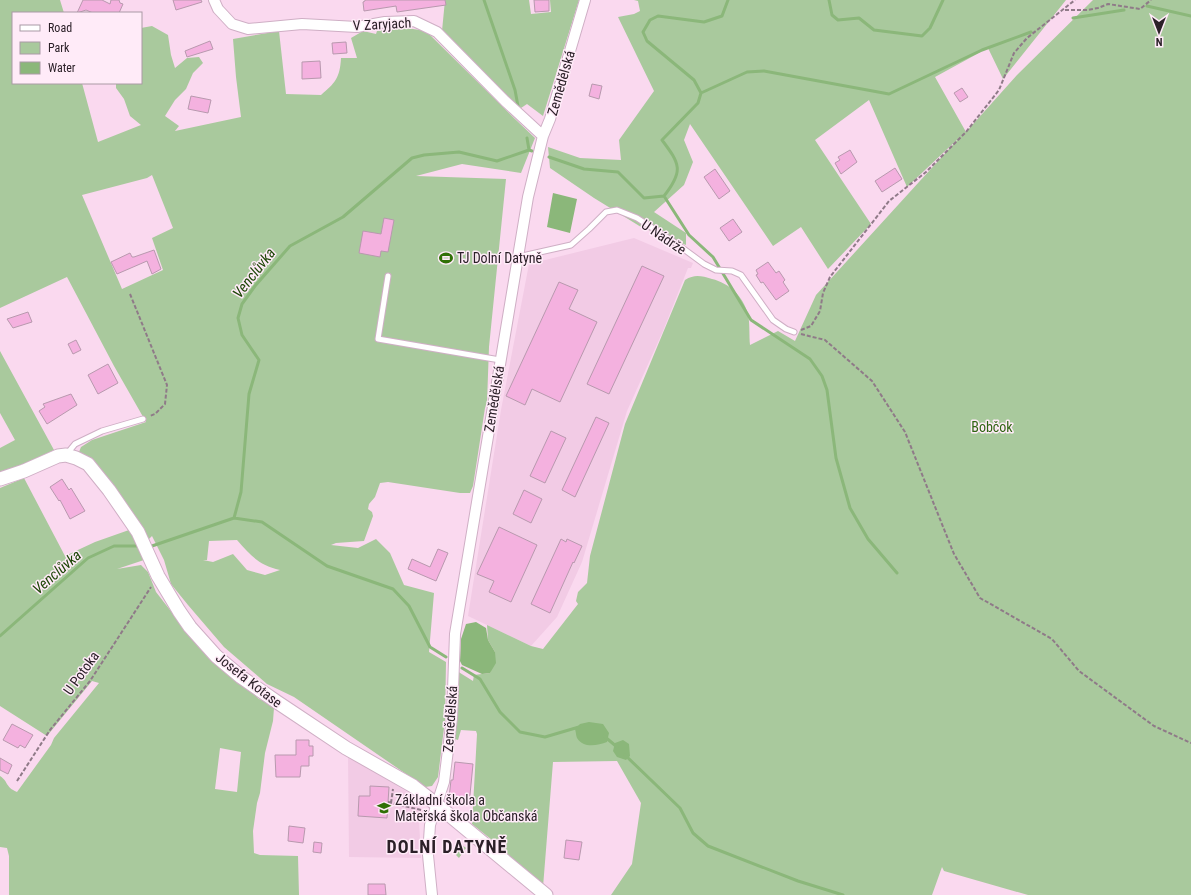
<svg xmlns="http://www.w3.org/2000/svg" width="1191" height="895" font-family="'Roboto Condensed',sans-serif">
  <style>
    .built { fill: #f2cbe5 }
    .green { fill: #a9c99d; fill-rule: evenodd }
    .water { fill: #8bb77a }
    .lines { fill: none; stroke-linecap: round; stroke-linejoin: round }
    .stream { stroke: #8bb77a; stroke-width: 3 }
    .building { fill: #f4b1df; stroke: #b899ae }
    .lane-casing { stroke: #cfafc5; stroke-width: 7 }
    .street-casing { stroke: #cfafc5; stroke-width: 12 }
    .secondary-casing { stroke: #cfafc5; stroke-width: 15 }
    .path { stroke: #8f7a88; stroke-width: 2; stroke-dasharray: 4 2; stroke-linecap: butt }
    .lane { stroke: #fff; stroke-width: 5 }
    .street { stroke: #fff; stroke-width: 10 }
    .secondary { stroke: #fff; stroke-width: 13 }
    .labels { text-anchor: middle; dominant-baseline: central; stroke-width: 3; stroke-linejoin: round; paint-order: stroke }
    .street-label { font-size: 14px; fill: #2b2028; stroke: #ffebf8 }
    .poi-label { font-size: 14px; fill: #2b2028; stroke: #ffebf8; text-anchor: start }
    .park-label { font-size: 14px; fill: #2f6511; stroke: #ffebf8 }
    .water-label { font-size: 15px; font-style: italic; fill: #1d4606; stroke: #ffebf8 }
    .district-label { font-size: 18px; font-weight: bold; letter-spacing: 1px; fill: #2b2028; stroke: #ffebf8 }
  </style>
  <rect width="100%" height="100%" fill="#fad9ef"/>
  <path class="built" d="M634,238L693,263L691,268H688L663,331L627,411L582,562L557,617L531,646L468,616L501,410L529,264Z
    M348,756L390,781L412,795L418,802L421,858L349,857Z"/>
  <path class="green" d="M0,0H60L64,13H13V83H82L98,142L141,125L130,116L124,99L116,88V83H141V28L152,26L168,35L171,55L175,68L187,58L199,57L203,63L193,73L186,89L175,100L165,116L179,126L175,131L241,117L236,77L233,39L279,31L286,94L321,95C335,83 340,78 341,58H357L351,38L363,31L376,34L377,31L400,27L426,31L515,119L535,138L521,173L462,164L416,176L506,179L489,347L487,402L485,408L473,486L470,493H460L388,482L380,483L375,497L369,504L368,509L372,512L373,516L364,541L336,543L331,545L358,548L376,539L390,553L404,585L434,593L429,652L446,662L445,720L438,777L432,786L425,787L294,697L267,684L224,647L188,605L171,584L164,560L152,536L148,540L98,472L79,452L81,447L92,440L146,422L114,366L67,277L0,308ZM152,175L173,228L152,238L163,270L122,289L82,195L147,178ZM237,540C251,556 259,565 280,570L265,575L247,570L233,554L213,562L203,560H207L209,541Z
    M445,0H529L531,14L551,12L550,0H579L543,116L527,104L521,108L507,100L442,31Z
    M634,0H1066L1003,79L988,48L935,77L966,132L1017,75L1093,0H1191V895H1028L944,871L942,867L932,895H611L632,864L641,803L617,761L553,762L543,887L495,847L497,844L472,824L477,734L476,731L461,730L458,740L455,739L457,671L473,681L474,675L490,673L495,652L488,640L487,625L531,646L543,649L578,604L576,601L578,592L587,583L590,556L625,424L685,280C695,274 701,276 712,279C729,283 743,296 748,314C750,324 749,335 750,345L778,331L795,341L816,295L960,137L907,187L869,100L815,140L871,224L828,269L801,227L773,246L690,124L684,140L693,162L684,185L654,212L686,233V245L641,227L594,198L550,168L548,147L580,158L621,160L619,140L654,91L618,17L634,14L640,11L638,1Z
    M0,351L54,450L13,469L0,474V448L15,440L0,413Z
    M24,478L65,556L95,542L129,530L137,539L144,560L117,569L141,565L148,572L156,592L184,628L259,699L268,702L274,708L273,721L265,753L260,793L257,803L253,831L254,853L260,855L298,856L299,895H9V856L7,848L0,847V776C9,782 5,787 17,792L51,745L54,738L99,683L92,681L47,736L0,706V488ZM220,748L241,752L237,792L215,789Z
    M457,843H460L466,848L459,858L456,855L457,850L454,847Z"/>
  <path class="water" d="M553,193L577,199L570,233L547,227Z
    M476,622L486,628L488,640L495,652L496,663L490,673L482,674L462,665L460,661L461,639L466,624Z
    M589,722L603,724L609,733L607,742C598,745 584,749 577,738C576,736 576,732 575,729L580,724Z
    M623,740L629,744L630,756L626,760L617,757L613,751L615,743Z"/>
  <g class="lines">
    <path class="stream" d="M484,0L515,90L518,106
      M829,0L832,15L838,20L859,18L874,30L922,36L930,28L943,0
      M1147,6L1191,16
      M1073,18L1124,10
      M701,93L747,72L764,71L889,94L982,50L1031,32
      M527,138L529,150
      M549,157L584,169L618,172L644,198L664,196C684,171 680,164 662,140L698,103L701,93L694,80L647,41L643,32L650,20L658,16L704,22L722,16L728,0
      M664,196L689,235L713,257L751,320L810,359L822,376L827,390L836,458L850,508L868,539L897,573
      M234,518L262,522L327,566L393,589L409,606L430,647L446,657
      M152,546L234,518L241,492L249,394L259,360L242,335L238,318L242,304L255,286L290,246L343,217L412,158L424,155L459,152L497,161L529,150L532,151
      M0,636L88,558L114,546H137
      M462,668L480,679L500,712L520,732L545,737L579,727
      M604,736L617,747
      M625,755L680,808L693,833L708,846L798,881L843,895"/>
  </g>
  <path class="building" d="M83,0H102L110,4L111,0H119L120,3L123,4L119,13H93L86,10L77,13Z
    M173,0H201L202,2L176,10Z
    M365,0H445L446,5L397,12L396,6L364,11L363,2L365,1Z
    M534,0H549V11L535,12Z
    M210,41L213,49L187,57L185,51Z
    M346,42L347,53L333,54L332,43Z
    M320,61L321,78L302,79V62Z
    M592,84L602,86L599,99L589,96Z
    M962,88L968,97L960,102L954,93Z
    M191,96L211,100L208,113L188,109Z
    M850,150L857,162L841,174L835,163L840,160L838,157Z
    M895,168L902,179L882,192L875,181Z
    M715,169L730,191L719,199L704,177Z
    M384,218L394,220L388,252L381,251L380,257L359,253L363,231L381,234Z
    M733,219L742,232L729,241L720,228Z
    M154,250L161,269L152,274L147,261L117,274L111,262L130,253L132,257H134Z
    M768,262L776,273L779,271L785,280L783,282L789,291L776,300L763,282L761,283L756,275L758,274L756,270Z
    M642,266L664,276L609,394L587,384Z
    M559,282L578,290L569,309L597,322L560,402L532,389L525,405L506,396Z
    M28,312L32,322L13,328L7,319Z
    M76,340L81,350L73,354L68,344Z
    M108,364L118,383L98,394L88,375Z
    M71,394L77,405L47,424L39,411L45,407L43,404Z
    M596,417L609,423L575,497L562,490Z
    M551,431L566,438L545,483L530,476Z
    M62,479L69,490L71,488L85,511L70,519L60,500L59,501L50,487Z
    M524,490L542,499L531,523L513,514Z
    M499,527L537,545L511,602L489,592L494,581L477,574Z
    M561,539L566,542L567,539L582,546L574,563L573,562L550,613L531,604Z
    M438,549L448,553L436,581L408,569L412,559L430,567Z
    M12,724L33,735L25,748L20,745L18,748L3,740Z
    M296,740H309V746H313V756H309V766H301L300,777H276L275,755H296Z
    M0,758L12,765L8,774L0,770Z
    M455,762L473,764L469,805L454,804L449,798L451,780H453Z
    M370,786L389,787L387,818L358,816L359,796H370Z
    M289,826L305,828L303,843L288,841Z
    M566,840L582,842L579,860L564,858Z
    M314,842L322,843L321,853L313,852Z
    M368,884H385L386,895H368Z"/>
  <g class="lines">
    <g class="lane-casing">
      <path id="lane" d="M518,257L571,245L589,229L606,212L617,210L637,218L677,244L704,264L716,270L732,271L741,275L773,320L786,329L794,332
        M388,276L378,339L500,360
        M66,455L75,444L102,431L143,419"/>
    </g>
    <g class="street-casing">
      <path id="street" d="M214,0L218,9L232,24L248,29L302,24L357,27L385,22L414,21L437,32L505,101L543,136
        M432,895L428,855L430,825L444,782L452,718L455,634L528,197L543,136L550,119L585,0"/>
    </g>
    <g class="secondary-casing">
      <path id="secondary" d="M0,479L24,471L58,456L66,455L76,458L88,464L109,490L138,532L158,576L179,611L190,627L216,656L241,677L277,702L346,748L413,786L436,804L546,895"/>
    </g>
    <path class="path" d="M1065,10H1087L1098,8L1108,4L1140,9L1151,0
      M130,294L167,385L165,404L155,414L150,416
      M801,330L811,326L820,311L823,293L830,277L889,201L926,172L966,132L999,90L1014,53L1027,38L1075,0
      M801,334L825,340L872,381L905,432L954,554L980,598L1052,639L1079,671L1154,726L1191,743
      M17,781L50,730L90,681L151,587
      M388,802L425,811
      M391,803L393,789"/>
    <use href="#lane" class="lane"/>
    <use href="#street" class="street"/>
    <use href="#secondary" class="secondary"/>
  </g>
  <defs>
    <g id="stadium-bare" transform="scale(1.08)"><path d="M0-5a6.5 5 0 1 0 0 10a6.5 5 0 1 0 0-10ZM-3.5-1.8h7v3.6h-7Z" fill="#307006" stroke="#ffebf8" stroke-width="2.5" paint-order="stroke"/></g>
    <g id="school-bare" transform="scale(1.08)"><path d="M0-5L7-2L0 1L-7-2ZM-4 1L0 2.5L4 1V4Q0 6-4 4Z" fill="#307006" stroke="#ffebf8" stroke-width="2.5" paint-order="stroke"/></g>
  </defs>
  <g fill-rule="evenodd">
    <use href="#stadium-bare" x="446" y="258"/>
    <use href="#school-bare" x="384" y="808"/>
  </g>
  <g class="labels">
    <g class="street-label">
      <text transform="translate(382 24) rotate(-3)">V Zaryjach</text>
      <text transform="translate(561 83) rotate(-74)">Zemědělská</text>
      <text transform="translate(664 237) rotate(34)">U Nádrže</text>
      <text transform="translate(494 399) rotate(-81)">Zemědělská</text>
      <text transform="translate(81 673) rotate(-54)">U Potoka</text>
      <text transform="translate(249 680) rotate(38)">Josefa Kotase</text>
      <text transform="translate(450 719) rotate(-86)">Zemědělská</text>
    </g>
    <g class="poi-label">
      <text x="457" y="258">TJ Dolní Datyně</text>
      <text x="395" y="800">Základní škola a<tspan x="395" dy="16">Mateřská škola Občanská</tspan></text>
    </g>
    <g class="park-label">
      <text x="992" y="427">Bobčok</text>
    </g>
    <g class="water-label">
      <text transform="translate(254 273) rotate(-52)">Venclůvka</text>
      <text transform="translate(57 572) rotate(-41)">Venclůvka</text>
    </g>
    <g class="district-label">
      <text x="447" y="846">DOLNÍ DATYNĚ</text>
    </g>
  </g>
  <rect x="12" y="12" width="130" height="72" fill="#ffebf8" stroke="#aa9aa5"/>
  <rect x="20" y="25" width="20" height="6" fill="#ffffff" stroke="#aa9aa5"/>
  <text x="48" y="32" font-size="12" fill="#2b2028">Road</text>
  <rect x="20" y="42" width="20" height="12" fill="#a9c99d" stroke="#aa9aa5"/>
  <text x="48" y="52" font-size="12" fill="#2b2028">Park</text>
  <rect x="20" y="62" width="20" height="12" fill="#8bb77a" stroke="#aa9aa5"/>
  <text x="48" y="72" font-size="12" fill="#2b2028">Water</text>
  <g transform="translate(1159 32) rotate(180)" stroke="#ffebf8" stroke-width="3" paint-order="stroke">
  <path d="M0-3L7 15L0 10L-7 15Z" fill="#2b2028"/>
  <text y="-6" font-size="11" font-weight="bold" text-anchor="middle" fill="#2b2028">N</text>
  </g>
</svg>
